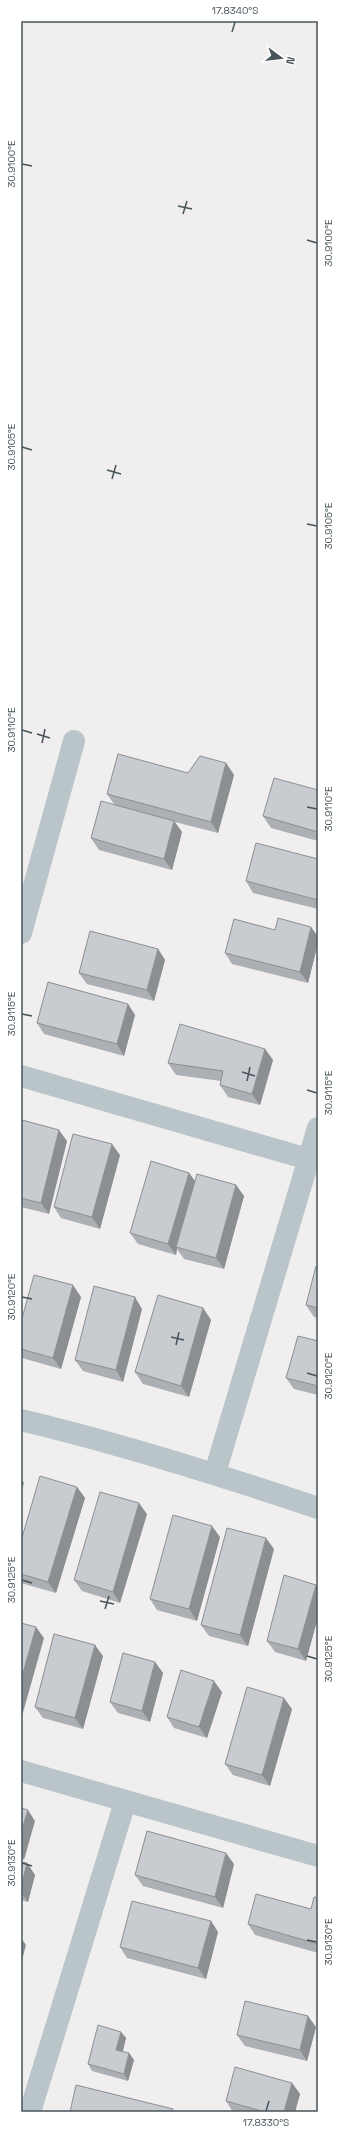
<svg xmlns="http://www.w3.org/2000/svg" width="339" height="2133" font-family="'Space Grotesk',sans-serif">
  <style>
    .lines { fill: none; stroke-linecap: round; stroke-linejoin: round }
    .street { stroke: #bac5ca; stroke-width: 22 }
    .wall { fill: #acafb3 }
    .shaded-wall { fill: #8c8f92 }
    .building { fill: #c8ccd0; stroke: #8c8f92 }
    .ticks { fill: none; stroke: #47545a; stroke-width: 1.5 }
    .neatline { fill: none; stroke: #47545a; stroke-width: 1.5 }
    .ticks-label { font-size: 10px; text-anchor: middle; fill: #47545a }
  </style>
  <rect width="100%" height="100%" fill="#f0eeee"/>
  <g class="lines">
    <path class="street" d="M21,933L74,741
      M21,1076L308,1159
      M21,1420C122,1444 220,1475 318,1508
      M215,1473L318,1128
      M21,1771L318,1856
      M30,2112L125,1802"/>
  </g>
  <path class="wall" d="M226,763L234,775L218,833L175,822L182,832L172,870L99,850L91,838L114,804L107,794Z
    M318,790V841L271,828L263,816Z
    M318,859V909L253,893L246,881Z
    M311,927L318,937V943L308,983L232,964L225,953L275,930Z
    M158,949L165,960L154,1001L87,984L79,973Z
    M128,1004L135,1015L124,1056L44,1034L37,1023Z
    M265,1049L273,1060L260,1105L228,1097L220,1085L221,1081L176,1075L168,1063Z
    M21,1123L67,1141L49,1214L21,1207Z
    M120,1155L100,1229L61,1218L54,1207Z
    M189,1173L195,1181L236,1185L244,1196L224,1269L184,1259L177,1249L176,1255L138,1244L130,1233Z
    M318,1267V1318L314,1317L306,1305Z
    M81,1297L61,1369L22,1358L21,1357V1322Z
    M203,1308L211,1320L189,1397L143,1384L135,1372Z
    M142,1309L123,1382L83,1371L75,1360Z
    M318,1341V1395L294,1389L286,1378Z
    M77,1487L85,1498L56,1593L21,1583V1541Z
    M147,1514L120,1603L82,1591L74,1580Z
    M220,1537L197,1621L157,1610L150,1599Z
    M274,1549L248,1646L209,1636L201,1625Z
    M318,1587V1617L306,1661L275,1652L267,1641Z
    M103,1656L83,1729L43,1718L35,1707Z
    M155,1662L163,1673L150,1722L118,1713L110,1702Z
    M222,1692L207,1738L174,1728L167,1717Z
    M292,1709L270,1786L233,1775L225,1764Z
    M21,1862L27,1863L35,1875L28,1902L21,1900Z
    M234,1864L223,1908L143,1886L135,1875Z
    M318,1898V1953L255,1935L248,1924L311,1909Z
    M211,1921L218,1932L206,1979L127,1958L120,1947Z
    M316,2027L307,2061L245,2046L237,2035Z
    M121,2032L126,2038L123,2052L129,2053L134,2060L128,2081L92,2071L88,2064Z
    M292,2083L300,2094L295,2112H233L226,2101Z"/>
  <path class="shaded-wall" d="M226,763L234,775L218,833L211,822Z
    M174,821L182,832L172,870L164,859Z
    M311,927L318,937V943L308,983L300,972Z
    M158,949L165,960L154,1001L147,990Z
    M128,1004L135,1015L124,1056L117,1044Z
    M265,1049L273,1060L260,1105L252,1094Z
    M59,1130L67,1141L49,1214L41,1203Z
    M112,1144L120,1155L100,1229L92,1217Z
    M189,1173L197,1184L176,1247L177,1249L176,1255L168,1244Z
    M236,1185L244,1196L224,1269L216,1258Z
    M73,1285L81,1297L61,1369L53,1358Z
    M135,1297L142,1309L123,1382L116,1370Z
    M203,1308L211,1320L189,1397L181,1386Z
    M21,1479L24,1483L21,1492Z
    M77,1487L85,1498L56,1593L48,1582Z
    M139,1503L147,1514L120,1603L113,1592Z
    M212,1526L220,1537L197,1621L189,1609Z
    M266,1538L274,1549L248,1646L240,1635Z
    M316,1585L318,1587V1617L306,1661L298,1649Z
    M36,1627L44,1638L22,1716L21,1715V1680Z
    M95,1645L103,1656L83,1729L75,1718Z
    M155,1662L163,1673L150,1722L142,1711Z
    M214,1681L222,1692L207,1738L199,1727Z
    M284,1698L292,1709L270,1786L262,1775Z
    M28,1810L35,1821L24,1860L21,1856V1832Z
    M226,1853L234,1864L223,1908L215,1897Z
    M27,1863L35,1875L28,1902L21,1892V1887Z
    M211,1921L218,1932L206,1979L198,1968Z
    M21,1938L26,1945L21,1964Z
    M308,2016L316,2027L307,2061L300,2050Z
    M121,2032L126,2038L121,2057L116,2050Z
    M129,2053L134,2060L128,2081L124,2074Z
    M292,2083L300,2094L295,2112H284Z"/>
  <path class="building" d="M118,754L188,773L200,756L226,763L211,822L107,794Z
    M274,778L318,790V832L263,816Z
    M101,801L174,821L164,859L91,838Z
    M256,843L318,859V900L246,881Z
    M278,918L311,927L300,972L225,953L234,919L275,930Z
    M90,931L158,949L147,990L79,973Z
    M48,982L128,1004L117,1044L37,1023Z
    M180,1024L265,1049L252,1094L220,1085L223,1071L168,1063Z
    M22,1120L59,1130L41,1203L21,1198V1123Z
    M73,1134L112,1144L92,1217L54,1207Z
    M151,1161L189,1173L168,1244L130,1233Z
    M197,1174L236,1185L216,1258L176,1247Z
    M316,1266L318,1267V1308L306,1305Z
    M34,1275L73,1285L53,1358L21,1349V1322Z
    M94,1286L135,1297L116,1370L75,1360Z
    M158,1295L203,1308L181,1386L135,1372Z
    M298,1336L318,1341V1386L286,1378Z
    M40,1476L77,1487L48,1582L21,1574V1541Z
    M100,1492L139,1503L113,1592L74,1580Z
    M173,1515L212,1526L189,1609L150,1599Z
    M227,1528L266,1538L240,1635L201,1625Z
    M284,1575L316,1585L298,1649L267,1641Z
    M21,1623L36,1627L21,1680Z
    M54,1634L95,1645L75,1718L35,1707Z
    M123,1653L155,1662L142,1711L110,1702Z
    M181,1670L214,1681L199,1727L167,1717Z
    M247,1687L284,1698L262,1775L225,1764Z
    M21,1808L28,1810L21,1832Z
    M147,1831L226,1853L215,1897L135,1875Z
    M21,1862L27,1863L21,1887Z
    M256,1894L311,1909L314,1897L318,1898V1944L248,1924Z
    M132,1901L211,1921L198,1968L120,1947Z
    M245,2001L308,2016L300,2050L237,2035Z
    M98,2025L121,2032L116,2050L129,2053L124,2074L88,2064Z
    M235,2067L292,2083L284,2112H265L226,2101Z
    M76,2085L173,2109L172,2112H70Z"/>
  <path class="ticks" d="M232,32L235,22M22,164L32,166M178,206L192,209M183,214L187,201M307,240L317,243M22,447L32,450M107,470L121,474M112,479L116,465M307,524L317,526M22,730L32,733M37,734L50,738M42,743L45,729M307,807L317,809M22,1014L32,1016M242,1072L255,1076M247,1081L250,1067M307,1090L317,1093M22,1297L32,1299M171,1337L184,1340M176,1345L179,1332M307,1373L317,1376M22,1580L32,1583M100,1601L114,1604M105,1609L109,1596M307,1656L317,1659M22,1863L32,1866M307,1940L317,1942M266,2111L269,2101"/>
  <rect width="339" height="2133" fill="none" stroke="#ffffff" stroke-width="44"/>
  <g transform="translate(281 58) rotate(105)" stroke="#ffffff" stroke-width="3" paint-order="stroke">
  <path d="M0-3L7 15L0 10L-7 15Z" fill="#47545a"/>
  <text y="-6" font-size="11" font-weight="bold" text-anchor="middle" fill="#47545a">N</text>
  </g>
  <rect x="22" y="22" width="295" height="2089" class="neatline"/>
  <g class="ticks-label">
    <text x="235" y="14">17.8340°S</text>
    <text transform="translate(11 164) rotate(-90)" y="4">30.9100°E</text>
    <text transform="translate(328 243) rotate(-90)" y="4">30.9100°E</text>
    <text transform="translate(11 447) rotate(-90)" y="4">30.9105°E</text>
    <text transform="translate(328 526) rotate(-90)" y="4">30.9105°E</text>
    <text transform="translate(11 730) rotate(-90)" y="4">30.9110°E</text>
    <text transform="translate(328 809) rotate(-90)" y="4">30.9110°E</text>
    <text transform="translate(11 1014) rotate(-90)" y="4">30.9115°E</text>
    <text transform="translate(328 1093) rotate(-90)" y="4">30.9115°E</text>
    <text transform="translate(11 1297) rotate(-90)" y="4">30.9120°E</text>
    <text transform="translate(328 1376) rotate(-90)" y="4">30.9120°E</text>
    <text transform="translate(11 1580) rotate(-90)" y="4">30.9125°E</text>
    <text transform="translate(328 1659) rotate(-90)" y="4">30.9125°E</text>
    <text transform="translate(11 1863) rotate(-90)" y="4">30.9130°E</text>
    <text transform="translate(328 1942) rotate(-90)" y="4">30.9130°E</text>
    <text x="266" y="2126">17.8330°S</text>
  </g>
</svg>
